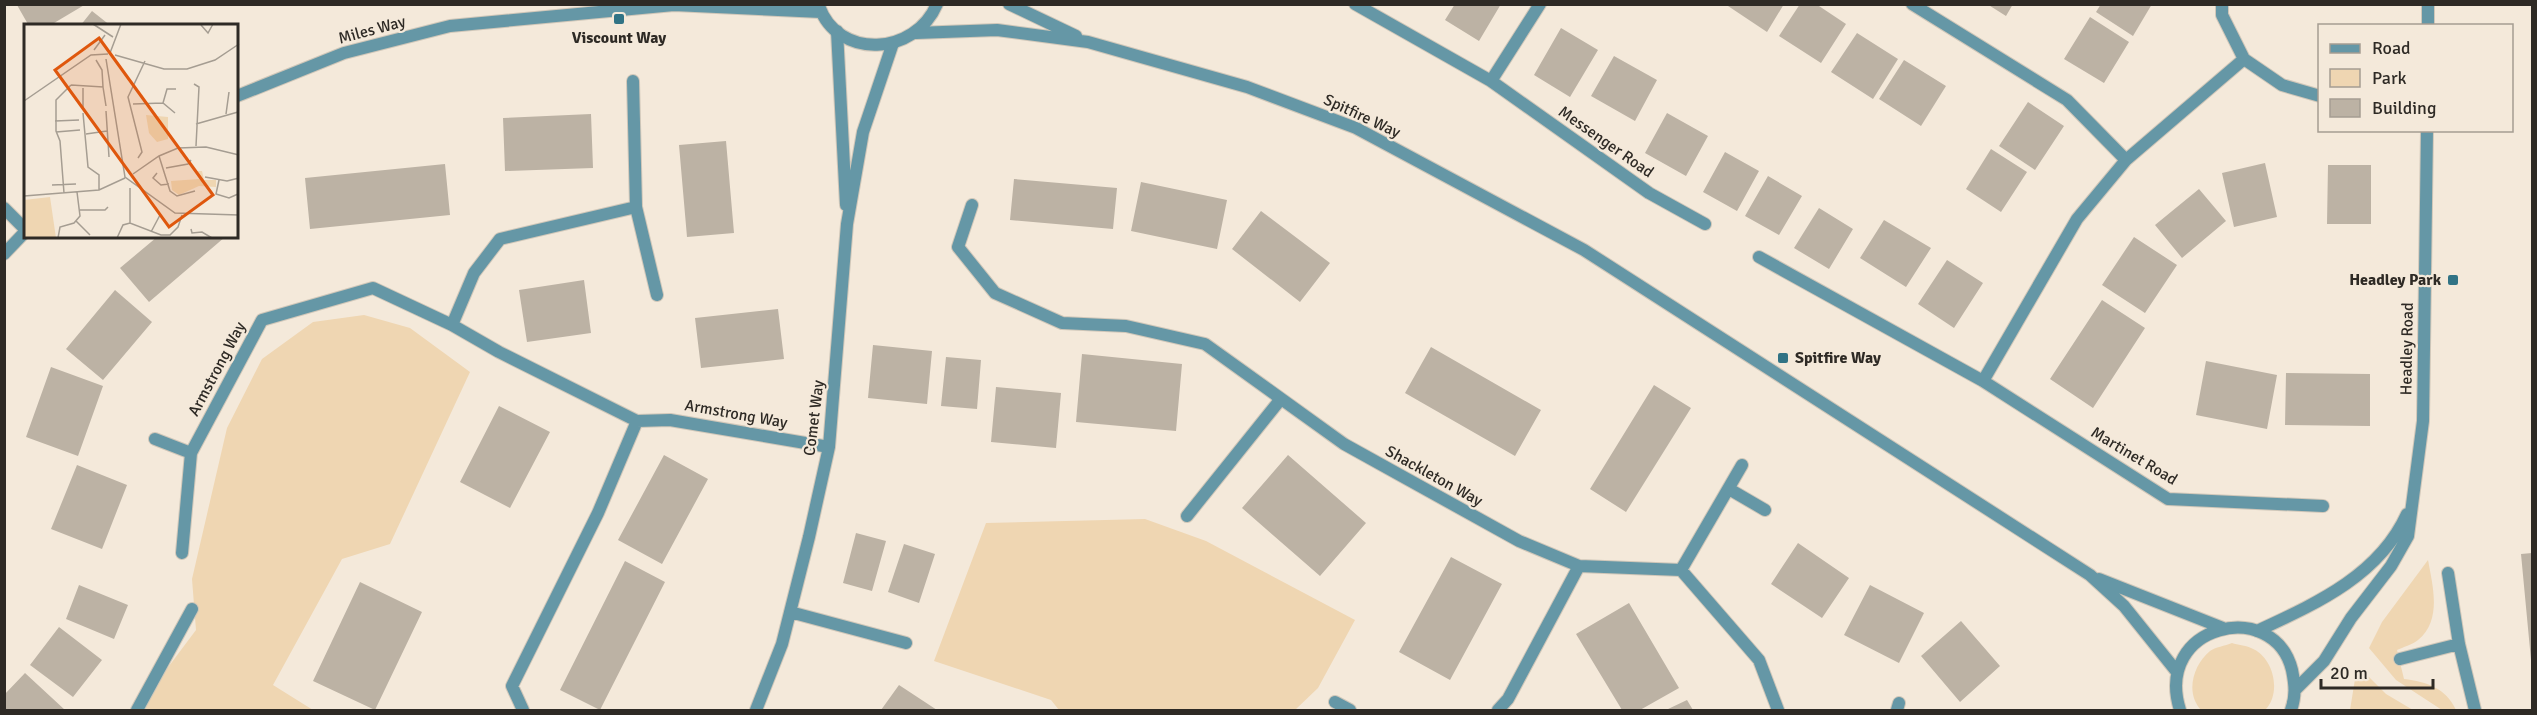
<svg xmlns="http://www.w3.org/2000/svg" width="2537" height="715" font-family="Signika,sans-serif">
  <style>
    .green { fill: #efd6b2 }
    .building { fill: #bcb2a4 }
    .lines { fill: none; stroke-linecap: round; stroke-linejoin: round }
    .minor-casing { stroke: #d0c7b9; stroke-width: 14 }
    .tertiary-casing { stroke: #d0c7b9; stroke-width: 14 }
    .minor { stroke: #6597a6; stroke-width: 12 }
    .tertiary { stroke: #6597a6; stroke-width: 12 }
    .poi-dot { fill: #317385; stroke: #f4e9da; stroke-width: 2 }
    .labels { text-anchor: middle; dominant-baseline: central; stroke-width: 4.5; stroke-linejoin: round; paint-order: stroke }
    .street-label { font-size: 16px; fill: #2e2a25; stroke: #f4e9da }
    .poi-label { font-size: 16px; font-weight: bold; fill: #2e2a25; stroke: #f4e9da }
    .inset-road { fill: none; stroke: #a59d92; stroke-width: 1.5 }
    .view { fill: #df570d; fill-opacity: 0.15; stroke: #df570d; stroke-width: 3 }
    .inset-edge { fill: none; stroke: #2e2a25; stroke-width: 3 }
  </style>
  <rect width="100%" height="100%" fill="#f4e9da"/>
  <path class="green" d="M364,315L410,328L470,372L390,544L342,559L273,685L313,710H136L196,630L192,579L227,428L262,359L313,322Z
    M1145,519L1206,541L1355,620L1318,688L1295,710H1059L1051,700L934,661L986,523Z
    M2428,560C2433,587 2442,620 2418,640C2412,645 2403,647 2397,650L2404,679C2427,682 2446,688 2456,710H2442L2396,680L2369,648L2382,622Z
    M2232,643C2238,645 2245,645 2251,648C2274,657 2282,693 2265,710H2201C2185,693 2193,665 2210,651C2215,647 2225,646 2232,643Z
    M2360,668L2386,694L2413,710H2350L2356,673Z"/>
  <path class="building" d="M19,4H86L49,26H29L17,5Z
    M1455,4H1501L1479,41L1445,20Z
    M1725,4H1784L1767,32Z
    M1800,4H1816L1846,24L1821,63L1779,36Z
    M1987,4H2013L2006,16Z
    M2101,4H2152L2133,36L2096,12Z
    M92,11L111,26H80Z
    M2090,17L2129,42L2104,83L2064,59Z
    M1561,28L1598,50L1570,97L1534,75Z
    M1857,33L1898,59L1873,99L1831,72Z
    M1614,56L1657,80L1635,121L1591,96Z
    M1904,60L1946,86L1921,126L1879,99Z
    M2028,102L2064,126L2035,170L1999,146Z
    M1667,113L1708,136L1686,176L1645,153Z
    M591,114L593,168L505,171L503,118Z
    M726,141L734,233L687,237L679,145Z
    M1991,149L2027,172L2001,212L1966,189Z
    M1725,152L1759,171L1737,211L1703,192Z
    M2265,163L2277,217L2234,227L2222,173Z
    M445,164L450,215L310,229L305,178Z
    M2328,165H2371V224H2327Z
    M1768,176L1802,196L1779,235L1745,216Z
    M1014,179L1117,188L1113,229L1010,220Z
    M1141,182L1227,200L1217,249L1131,231Z
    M2199,189L2226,221L2182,258L2155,225Z
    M1819,208L1853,229L1829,269L1794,248Z
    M1261,211L1330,263L1300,302L1232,249Z
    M1884,220L1931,248L1906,287L1860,258Z
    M157,237H225L149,302L120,268Z
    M2134,237L2177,265L2145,313L2102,285Z
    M1947,260L1983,283L1954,328L1918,304Z
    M584,280L591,333L527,342L519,290Z
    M115,290L152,322L103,380L66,349Z
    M2102,300L2145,328L2093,408L2050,379Z
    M778,309L784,359L701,368L695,318Z
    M873,345L932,351L927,404L868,398Z
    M1431,347L1541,410L1515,456L1405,393Z
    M1082,354L1182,364L1176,431L1076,422Z
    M946,357L981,360L977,409L941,406Z
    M2206,361L2277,375L2267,429L2196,415Z
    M51,367L103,386L78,456L26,437Z
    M2286,373L2370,374V426L2285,425Z
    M1654,385L1691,408L1626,512L1590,489Z
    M996,387L1061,393L1056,448L991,442Z
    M499,406L550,432L510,508L460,482Z
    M664,455L708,479L662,564L618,540Z
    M1288,455L1366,523L1320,576L1242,508Z
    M77,465L127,485L102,549L51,529Z
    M856,533L886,541L872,591L843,583Z
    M1798,543L1849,578L1822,618L1771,584Z
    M904,544L935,554L919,603L888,592Z
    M2532,553V660H2531L2521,554Z
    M1451,557L1502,584L1450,680L1399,652Z
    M625,561L665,582L600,710L560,690Z
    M360,582L422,612L375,710L313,681Z
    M79,585L128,605L114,639L66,619Z
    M1870,585L1924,613L1899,663L1844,635Z
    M1629,603L1679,688L1640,710H1622L1576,634Z
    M1961,621L2000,666L1960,702L1921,656Z
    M59,627L102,660L73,697L30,665Z
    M25,673L65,710H4V695Z
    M899,685L937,710H881Z
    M1687,700L1693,710H1666Z"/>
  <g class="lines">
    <g class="minor-casing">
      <path id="minor" d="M1355,4L1491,81L1649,193L1705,224
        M1912,4L2067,100L2126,160
        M2222,4V15L2244,59L2282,85L2320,96
        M837,31L846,205
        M2244,59L2126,160L2077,219L1983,381L2168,499L2323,506
        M633,81L636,207
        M1491,81L1540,4
        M972,205L958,247L995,293L1062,323L1126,326L1205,344L1344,444L1519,541L1579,566L1681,570L1759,660L1778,710
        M4,208L26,230
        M1759,257L1983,381
        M452,325L474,273L500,239L636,207L657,295
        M155,439L191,453
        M1729,489L1765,510
        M1187,516L1280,400
        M182,553L191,453L262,320L373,288L452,325L499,352L637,421L670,420L829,447
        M1681,570L1742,465
        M2448,573L2459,644L2475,710
        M790,612L906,643
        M2400,659L2459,644
        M1335,702L1350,710
        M137,710L192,609
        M523,710L512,686L598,513L637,421
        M756,710L782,644L809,537L829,447L847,224L863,132L893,43
        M1498,710L1508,699L1579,566
        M1897,710L1899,703"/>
    </g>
    <g class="tertiary-casing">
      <path id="tertiary" d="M1009,4L1076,36
        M819,6C838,60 915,56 937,4
        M2428,26V4
        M916,33L997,30L1088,42L1247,87L1356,128L1584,250L2090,575L2124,606L2177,672
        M237,96L344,53L450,26L674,5L821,12
        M4,254L26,231
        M2099,579L2223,628
        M2257,631C2315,604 2379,576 2407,514
        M2296,689L2324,661L2351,618L2391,566L2408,536L2423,421L2427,130
        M2180,710C2153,624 2274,597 2292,670C2295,685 2296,696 2291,710"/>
    </g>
    <use href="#minor" class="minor"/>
    <use href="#tertiary" class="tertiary"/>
  </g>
  <g class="poi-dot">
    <rect x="613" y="13" width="12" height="12" rx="3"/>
    <rect x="2447" y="274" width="12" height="12" rx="3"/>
    <rect x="1777" y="352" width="12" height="12" rx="3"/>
  </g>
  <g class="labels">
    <g class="street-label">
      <text transform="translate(372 30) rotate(-15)">Miles Way</text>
      <text transform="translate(1362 116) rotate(25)">Spitfire Way</text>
      <text transform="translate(1606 142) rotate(35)">Messenger Road</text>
      <text transform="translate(2407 349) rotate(-89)">Headley Road</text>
      <text transform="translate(217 369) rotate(-62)">Armstrong Way</text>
      <text transform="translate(736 414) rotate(10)">Armstrong Way</text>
      <text transform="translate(814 418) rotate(-83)">Comet Way</text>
      <text transform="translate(2134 456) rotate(31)">Martinet Road</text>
      <text transform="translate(1434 476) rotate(29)">Shackleton Way</text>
    </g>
    <g class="poi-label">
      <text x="619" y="38">Viscount Way</text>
      <text x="2441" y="280" text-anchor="end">Headley Park</text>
      <text x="1795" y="358" text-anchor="start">Spitfire Way</text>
    </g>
  </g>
  <g transform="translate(24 24)">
    <rect width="214" height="214" fill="#f4e9da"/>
    <path d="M122,91L144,93V115L133,118L125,109ZM174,147H178L180,156H192V163L175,162L155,171L148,166L147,157L175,155ZM26,173L32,214H0V176Z" fill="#efd6b2"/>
    <path class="inset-road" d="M69,0L89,13M177,1L184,9L189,0M70,26L81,11M86,29L97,0M91,31L140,45H163L191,36L215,20M82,35L101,153L151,189L215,191M170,60L175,63L172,122M47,61L79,63L78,46L72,36M79,63L82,82M59,64V84M0,77L67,31L84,30M139,79L143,65H152M109,80L139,79L151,89M82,87L85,133M59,89L64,143L75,151V166M202,90L205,68M31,97L55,96M172,100L214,88M32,108L56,106M62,110L83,107M135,132L146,167L153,172L171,167M114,134L118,128L104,73L121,37M142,144L164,140L167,136M133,149L129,154L137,161L145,160M109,150L135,132L154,124L182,123L215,131M181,153L203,157L215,154M195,156L192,170L205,174L214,170M28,161L52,160M40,169L36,117L32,107V76L47,61M0,172L75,166L101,154M56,186H81L84,183M52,197L66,211M106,199V164M167,205L168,209L178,208L188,214M127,208L136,191M34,214L36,203L50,199L56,192L53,168M93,214L99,201L106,199L137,211H146L154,203L158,191"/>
    <path class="view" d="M75,14L189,171L145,203L31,46Z"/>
    <rect width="214" height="214" class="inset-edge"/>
  </g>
  <rect width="2537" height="715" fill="none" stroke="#2e2a25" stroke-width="12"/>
  <rect x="2318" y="24" width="195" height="108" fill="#f4e9da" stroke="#a59d92" stroke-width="1.5"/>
  <rect x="2330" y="44" width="30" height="9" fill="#6597a6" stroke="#a59d92" stroke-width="1.5"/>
  <text x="2372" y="54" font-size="18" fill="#2e2a25">Road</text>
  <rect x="2330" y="69" width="30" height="18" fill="#efd6b2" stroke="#a59d92" stroke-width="1.5"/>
  <text x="2372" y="84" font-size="18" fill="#2e2a25">Park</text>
  <rect x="2330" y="99" width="30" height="18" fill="#bcb2a4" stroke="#a59d92" stroke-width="1.5"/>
  <text x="2372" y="114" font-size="18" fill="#2e2a25">Building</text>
  <path d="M2321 679v9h112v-9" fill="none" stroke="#2e2a25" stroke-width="3"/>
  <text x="2330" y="679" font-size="18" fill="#2e2a25" stroke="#f4e9da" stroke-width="4.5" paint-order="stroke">20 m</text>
</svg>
